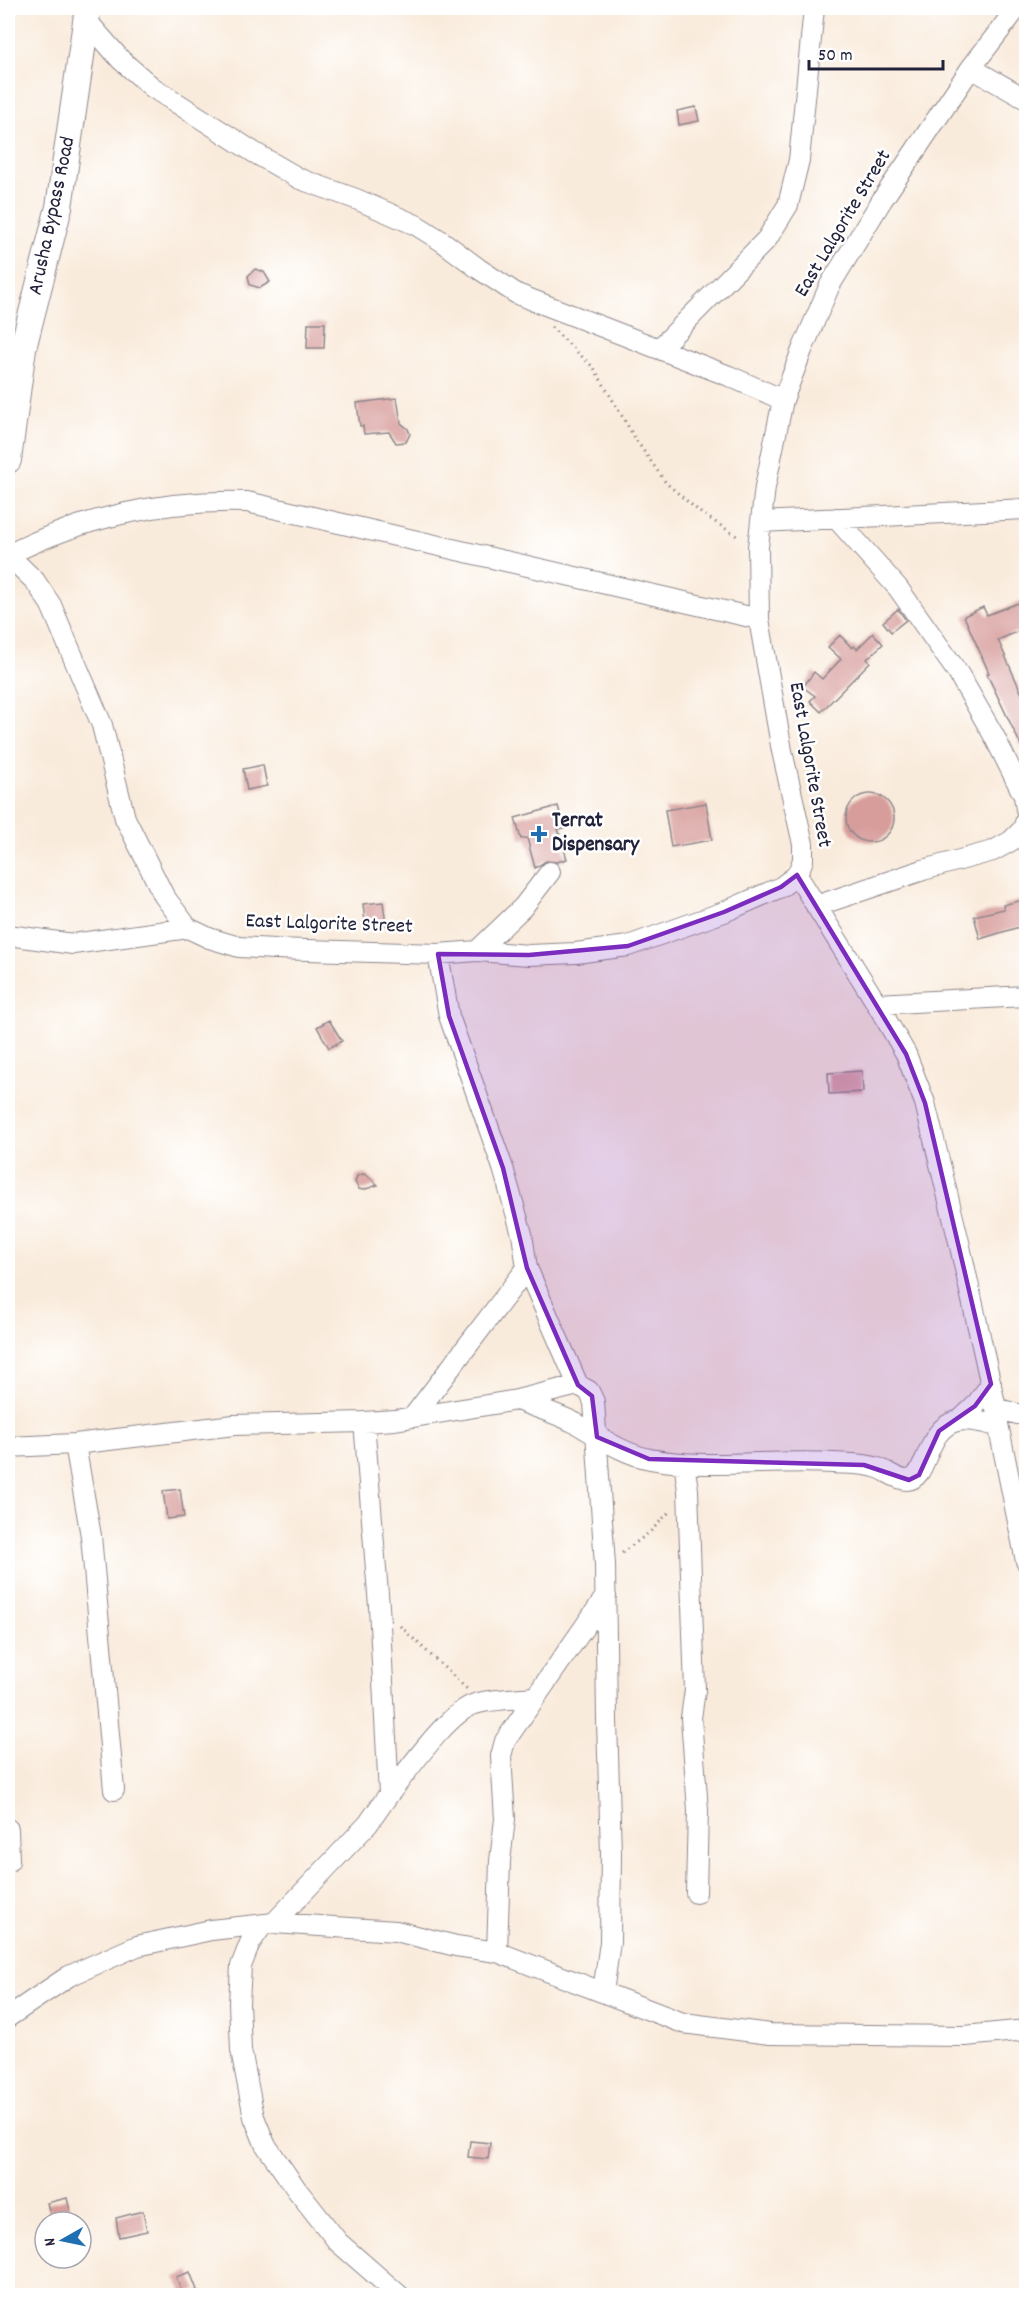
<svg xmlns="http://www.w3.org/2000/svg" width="1034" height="2303" font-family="Dekko,sans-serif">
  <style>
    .building { fill: #d79d9b }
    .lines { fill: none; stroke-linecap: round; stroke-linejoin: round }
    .minor-casing { stroke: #8e868b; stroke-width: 22 }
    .major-casing { stroke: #8e868b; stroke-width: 28 }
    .path { stroke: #8e868b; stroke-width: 3; stroke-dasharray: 1.5 4.5; stroke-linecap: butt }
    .minor { stroke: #fff; stroke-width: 20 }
    .major { stroke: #fff; stroke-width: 26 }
    .marked { fill: #7b2cbf; fill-opacity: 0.2; stroke: #7b2cbf; stroke-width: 4.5; stroke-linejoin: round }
    .poi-dot { fill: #1f6fb2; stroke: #fff; stroke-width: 2 }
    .labels { text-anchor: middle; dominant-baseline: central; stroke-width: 5; stroke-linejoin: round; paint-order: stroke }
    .street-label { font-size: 21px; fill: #22223b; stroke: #fff }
    .poi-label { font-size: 21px; font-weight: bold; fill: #22223b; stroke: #fff; text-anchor: start }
  </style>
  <rect width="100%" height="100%" fill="#fff"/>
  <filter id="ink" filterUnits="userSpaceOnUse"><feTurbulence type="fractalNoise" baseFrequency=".0167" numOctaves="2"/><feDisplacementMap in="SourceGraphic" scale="12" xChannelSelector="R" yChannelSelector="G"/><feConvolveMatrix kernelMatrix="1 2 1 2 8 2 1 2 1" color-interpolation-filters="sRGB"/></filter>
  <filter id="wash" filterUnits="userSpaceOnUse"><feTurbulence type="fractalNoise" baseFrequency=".008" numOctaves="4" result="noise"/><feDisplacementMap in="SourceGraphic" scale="24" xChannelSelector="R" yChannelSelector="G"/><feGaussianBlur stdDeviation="1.35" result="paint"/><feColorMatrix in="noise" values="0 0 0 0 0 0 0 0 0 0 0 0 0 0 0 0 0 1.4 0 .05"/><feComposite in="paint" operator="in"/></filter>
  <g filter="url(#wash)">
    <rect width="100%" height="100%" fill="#f9ebdb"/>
    <g id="blocks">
      <path class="building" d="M696,107L699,121L679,125L677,111Z
        M255,269L264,272L270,282L260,288L250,285L248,276Z
        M308,323H325L324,348H307Z
        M397,398L401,423L408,429L410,434L406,442L396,443L389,432L364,434L363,426H360L357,403Z
        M1026,600V628L998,640L1026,703V756L987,674L989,673L964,616L983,607L987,615Z
        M898,609L906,620L891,632L883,622Z
        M873,633L883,644L867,659L870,662L821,712L810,701L815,696L803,687L814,672L822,679L841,659L828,647L840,635L852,648L854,646L857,649Z
        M263,765L267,786L247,790L243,769Z
        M846 818a24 24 0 1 1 48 0a24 24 0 1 1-48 0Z
        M706,803L712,840L671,847L665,810Z
        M558,806L564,828L558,829L567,859L557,862L546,861L535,868L527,838L521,839L515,818Z
        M1026,899V925L980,939L974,916L1004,909L1003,905Z
        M383,902L386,925L373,927L372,920L365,921L363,904Z
        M329,1020L342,1041L329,1048L317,1027Z
        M862,1071L863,1092L829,1094L828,1073Z
        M363,1174L367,1175L378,1185L363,1190L359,1189L355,1182L357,1176Z
        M180,1489L184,1517L167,1519L163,1491Z
        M470,2141L490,2143L488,2159L468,2157Z
        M67,2198L73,2222H52L47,2203Z
        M143,2211L147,2231L119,2237L116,2218Z
        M190,2272L197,2290L183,2295L176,2277Z"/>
    </g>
  </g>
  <g filter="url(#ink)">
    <use href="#blocks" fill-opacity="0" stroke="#8e868b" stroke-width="1.5"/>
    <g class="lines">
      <g class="minor-casing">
        <path id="minor" d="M87,21L121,60L152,87L255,153L300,179L356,199L416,225L443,242L479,269L517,294L729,376L783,400
          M971,68L1026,99
          M659,349L767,239L788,205L799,160L814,8
          M836,518L898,588L958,673L994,736L1024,796L1026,809
          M761,522L1026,509
          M759,619L247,502C165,499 80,518 8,555L35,581L51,605L102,725L125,818L164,896L188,928L209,938L239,947L275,949L438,954L477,951L529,955L576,953L628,946L724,912L781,887L797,875L803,860V844L782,751L759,619L758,547L765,487L783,400L802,350L830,285L882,200L971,68L1017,8
          M797,875L877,1004L906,1054L925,1103L959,1242L996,1408L1017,1414H1026
          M816,906L923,870L993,851L1011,841L1023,829L1026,820
          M8,935L73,944L188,928
          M477,951L523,907L550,872
          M438,954L449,1016L503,1168L522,1234L527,1268L578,1385L589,1391L594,1402L605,1565L607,1721L611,1853L610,1942L603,1992
          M877,1004L1026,996
          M517,1400C537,1408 559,1414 577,1424C600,1437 623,1454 650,1459C708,1470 774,1459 833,1463C847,1464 864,1463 878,1468C887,1471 897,1480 907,1480C929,1479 924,1429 957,1421C970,1418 984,1423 997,1426
          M996,1414L1026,1561
          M413,1417L527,1268
          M959,1421L975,1406L991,1384
          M75,1444L91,1536L114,1790
          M8,1447L75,1444L234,1425L364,1422L395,1420L517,1400L578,1385
          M684,1463L688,1490L695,1690L691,1718L698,1810L696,1893
          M389,1794C408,1771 448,1712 475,1704C490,1699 517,1699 534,1697
          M8,1829L9,1861
          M274,1923L368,1824L389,1794L379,1606L364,1422
          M262,1926L250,1943L241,1966L239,2003L241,2050L254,2117L265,2144L297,2190L338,2242L400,2296
          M497,1952L500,1861L505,1819L501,1756L505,1741L606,1596
          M8,2017L69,1976L137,1946L211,1930L274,1923L396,1931L456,1946L497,1952L683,2023L770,2034L965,2036L1026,2030"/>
      </g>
      <g class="major-casing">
        <path id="major" d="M8,460L23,348L59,207L88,8"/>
      </g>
      <path class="path" d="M551,327L594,368L636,440L666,483L701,513L740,538
        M622,1553L650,1532L671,1510
        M400,1626L467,1689"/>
      <use href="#minor" class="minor"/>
      <use href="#major" class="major"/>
    </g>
  </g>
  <path class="marked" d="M797,875L906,1054L925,1103L991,1384L975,1406L939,1431L919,1475L909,1480L864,1465L649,1459L597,1437L592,1396L578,1385L527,1268L503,1168L449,1016L438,954L529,955L628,946L724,912L781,887Z"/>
  <path class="poi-dot" d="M536 825h6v6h6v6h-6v6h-6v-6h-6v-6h6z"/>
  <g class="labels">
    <g class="street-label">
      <text transform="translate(53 216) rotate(-78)">Arusha Bypass Road</text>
      <text transform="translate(844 224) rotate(-59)">East Lalgorite Street</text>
      <text transform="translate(809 765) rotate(80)">East Lalgorite Street</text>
      <text transform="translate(329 925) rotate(2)">East Lalgorite Street</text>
    </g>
    <g class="poi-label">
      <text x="552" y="822">Terrat<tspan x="552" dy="24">Dispensary</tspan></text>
    </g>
  </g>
  <rect width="1034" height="2303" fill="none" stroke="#fff" stroke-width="30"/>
  <g transform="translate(63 2240) rotate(261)"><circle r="28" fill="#ffffff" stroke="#a7a7b1" stroke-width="1.5"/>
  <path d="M0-4.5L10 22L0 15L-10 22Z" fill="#1f6fb2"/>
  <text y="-9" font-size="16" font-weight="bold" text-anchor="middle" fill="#22223b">N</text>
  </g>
  <path d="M809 60v9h134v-9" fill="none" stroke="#22223b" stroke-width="3"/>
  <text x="818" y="60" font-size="18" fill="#22223b" stroke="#ffffff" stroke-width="4.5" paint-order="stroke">50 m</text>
</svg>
